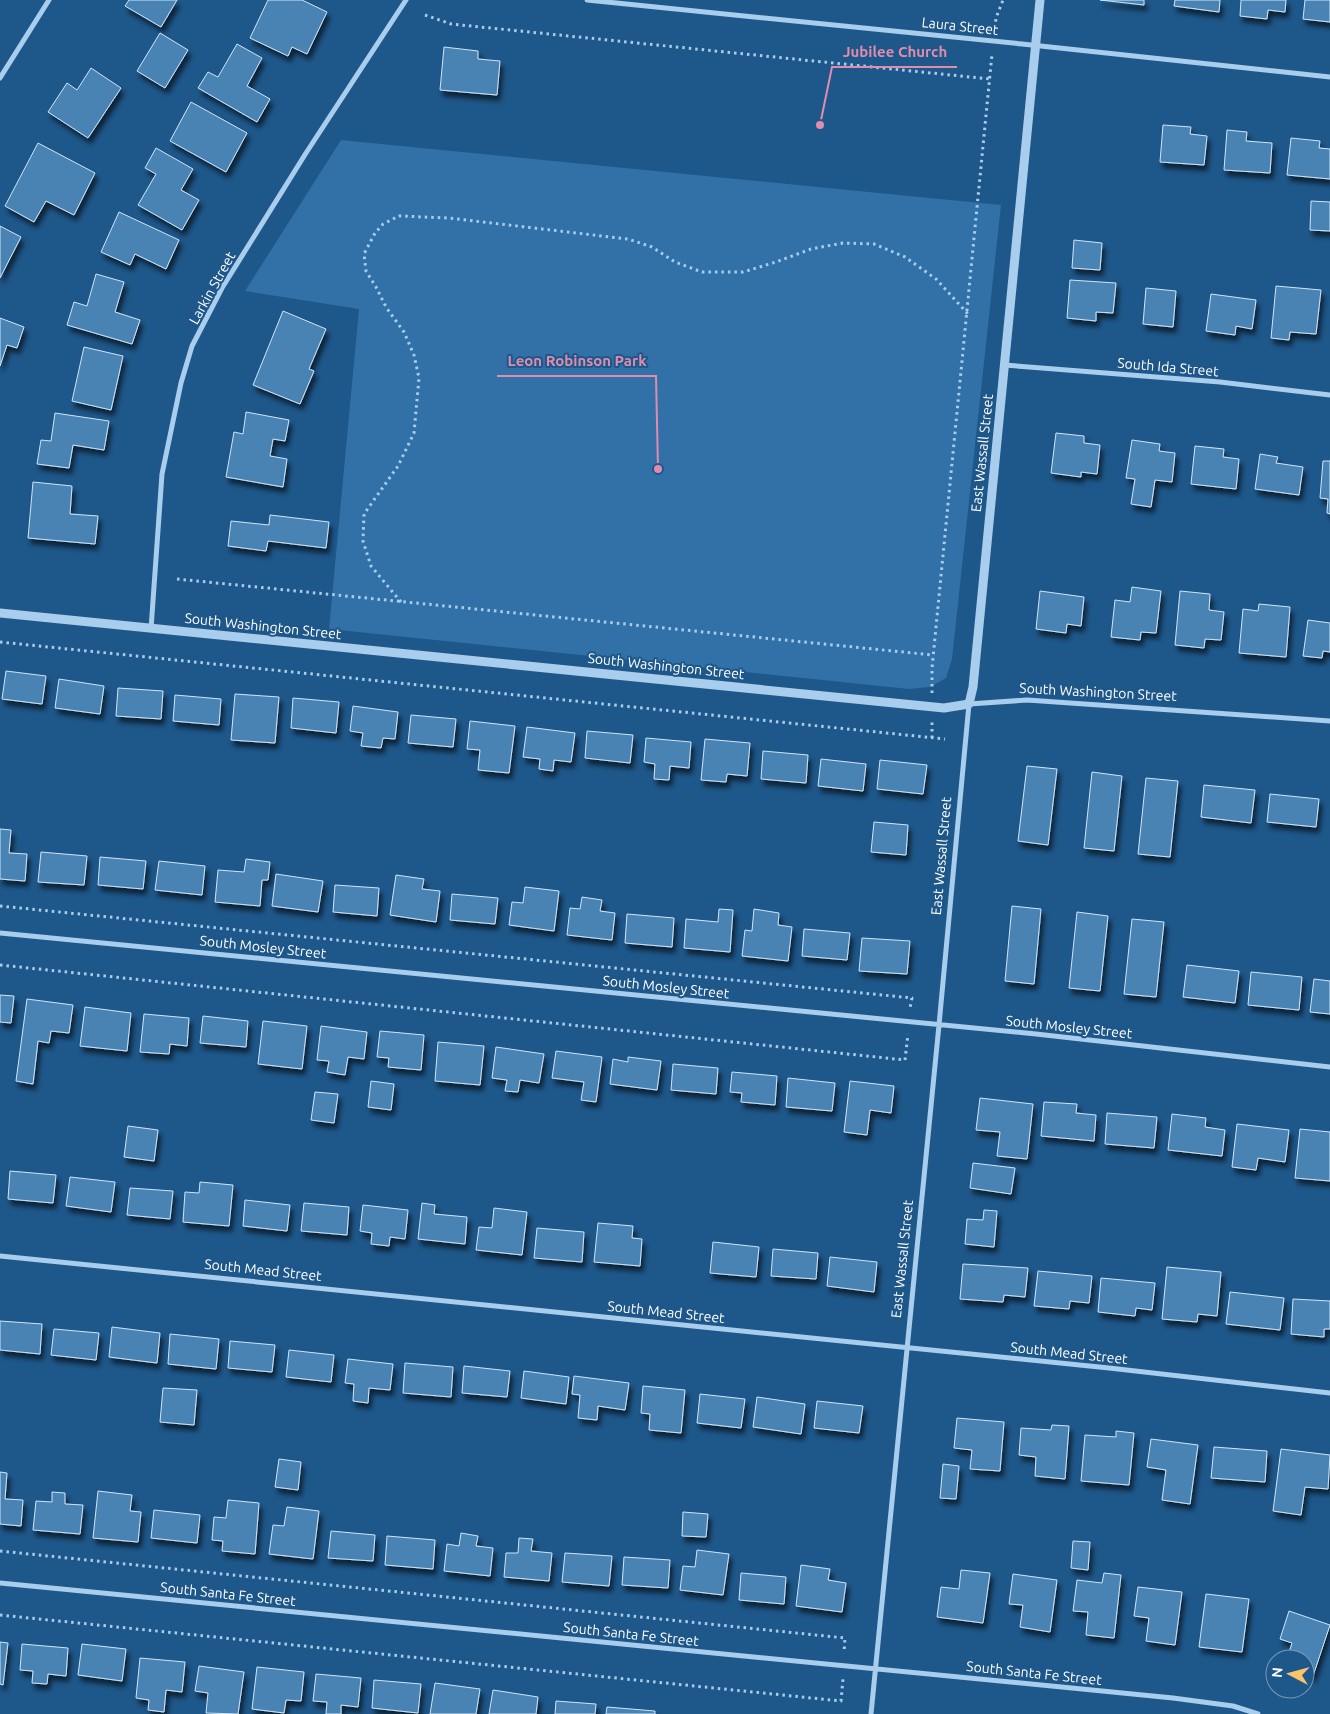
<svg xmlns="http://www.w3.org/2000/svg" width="1330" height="1714" font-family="Ubuntu,sans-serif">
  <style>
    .green { fill: #3171a8 }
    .building { fill: #4a83b4; stroke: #cee5f9; filter: url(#shadow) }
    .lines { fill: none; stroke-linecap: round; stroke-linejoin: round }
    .path { stroke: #a9cdec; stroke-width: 3; stroke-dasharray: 2.5 4; stroke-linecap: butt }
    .minor { stroke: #a9cdec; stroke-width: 5 }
    .tertiary { stroke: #a9cdec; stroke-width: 9 }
    .labels { text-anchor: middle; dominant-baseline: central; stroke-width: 4; stroke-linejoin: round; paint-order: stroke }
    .street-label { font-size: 14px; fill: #fff; stroke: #1e578a }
    .leader { fill: none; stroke: #e08cad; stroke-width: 2 }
    .callout-dot { fill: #e08cad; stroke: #1e578a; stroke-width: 2 }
    .callout-label { font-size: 15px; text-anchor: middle; font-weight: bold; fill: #e08cad; stroke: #1e578a; stroke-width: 4; stroke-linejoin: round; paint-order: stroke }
  </style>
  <defs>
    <filter id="shadow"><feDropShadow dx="3" dy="5.5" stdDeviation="2.5" flood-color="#0009"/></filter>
  </defs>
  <rect width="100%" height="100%" fill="#1e578a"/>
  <path class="green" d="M341,140L1001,205L952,659L946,678L930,687L909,689L329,629L359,309L245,291Z"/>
  <path class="building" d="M129,0H177L161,27L125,6Z
    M268,0H302L327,12L307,54L292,47L288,56L250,38Z
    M1100,0H1144V5Z
    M1175,0H1220L1219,12L1174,6Z
    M1241,0H1286L1285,12L1268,10L1267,19L1240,16Z
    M1305,0H1330V22L1303,19Z
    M160,33L188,50L165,88L137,71Z
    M237,44L262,58L247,86L270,99L257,122L198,88L208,72L218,77Z
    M444,47L478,51V59L500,61L497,95L440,90Z
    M91,68L121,88L88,138L48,112L67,83L77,90Z
    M191,102L247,133L226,172L170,141Z
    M1163,125L1191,127L1190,134L1207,136L1204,165L1160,162Z
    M1227,130L1247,132L1246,141L1272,143L1270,173L1224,170Z
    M1291,138L1320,141L1319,148L1330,149V179L1287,175Z
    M38,143L95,173L74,215L46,201L34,222L5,206Z
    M156,148L193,169L181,190L199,200L182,230L138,205L156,174L145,168Z
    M1311,201L1330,202V231L1310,230Z
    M119,212L179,240L166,269L135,254L130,265L101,252Z
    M0,226L21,237L0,278Z
    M1074,240L1102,243L1100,270L1072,268Z
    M96,274L124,282L115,312L140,320L132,344L67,325L74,302L87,306Z
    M1070,280L1116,283L1113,313L1096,312V321L1067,318Z
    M1276,286L1321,290L1316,334L1290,332L1289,340L1271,338Z
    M1146,288L1176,291L1173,327L1143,324Z
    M1211,294L1256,300L1252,329L1236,326L1235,335L1206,331Z
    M283,311L326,329L309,369L314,371L300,404L253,385Z
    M0,318L24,327L17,348L7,345L0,366Z
    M84,347L123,356L111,410L72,401Z
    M246,412L289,420L285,441L273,439L270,456L287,459L283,487L226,477L234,432L243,434Z
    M55,413L109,421L104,450L73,445L69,468L37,464L41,440L51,441Z
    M1056,433L1084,436V443L1100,445L1097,474L1081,472V477L1051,473Z
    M1132,440L1160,444L1159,451L1175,453L1172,482L1155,480L1151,507L1131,504L1135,479L1126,478Z
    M1195,446L1224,449L1223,457L1239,459L1236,489L1191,484Z
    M1260,454L1278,457L1276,463L1303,467L1299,495L1255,489Z
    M1323,461H1330V514L1327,513L1328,499L1320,498Z
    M33,482L72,486L70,514L98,516L95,544L28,538Z
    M270,515L329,522L326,548L268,541L266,551L228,546L231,521L269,525Z
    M1132,587L1161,591L1156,633L1141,632L1140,640L1111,637L1115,600L1130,602Z
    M1040,591L1084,597L1081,626L1067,624L1066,633L1036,629Z
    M1180,591L1210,594L1209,610L1224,612L1221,640L1205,639L1204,648L1175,645Z
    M1259,604L1290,607L1286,657L1239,653L1243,609L1258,611Z
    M1308,620L1330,623V652L1323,651L1322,658L1303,656Z
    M6,671L46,676L42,704L2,699Z
    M59,679L104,686L100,714L55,708Z
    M118,688L163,691L161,719L116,716Z
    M235,694L279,697L275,743L231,740Z
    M175,695L221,699L219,725L173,721Z
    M293,698L339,702L336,733L291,728Z
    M353,706L398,712L395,739L383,738L381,748L361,746L363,733L350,731Z
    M411,715L456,719L453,747L408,743Z
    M470,721L515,726L509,773L478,770L480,750L467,749Z
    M527,727L575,733L571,762L554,760L553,771L539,769L540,759L523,757Z
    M587,731L633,735L630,763L585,758Z
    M646,738L691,742L689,768L670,766L669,780L654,779L655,764L644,762Z
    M705,739L750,743L747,776L727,774L726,782L701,780Z
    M763,751L808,755L806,783L761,779Z
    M821,759L866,764L863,791L818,786Z
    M880,760L927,765L923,794L877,789Z
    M1027,766L1057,769L1048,845L1018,841Z
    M1092,772L1122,776L1114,851L1084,848Z
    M1146,778L1178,781L1170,857L1138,854Z
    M1204,785L1255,790L1251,823L1201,817Z
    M1270,794L1319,799L1316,827L1267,822Z
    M874,822L908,825L906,855L871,852Z
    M0,829L11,830L9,853L27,854L25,881L0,879Z
    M41,852L87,856L84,885L38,882Z
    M100,857L146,861L143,889L98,885Z
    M246,859L270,862L268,880H262L260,906L215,902L218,870L244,872Z
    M159,861L205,866L202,895L155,890Z
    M276,874L323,881L318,912L272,906Z
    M396,875L424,879L422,889L440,891L436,922L390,915Z
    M335,885L379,888L377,916L333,912Z
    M525,887L559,891L554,931L509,925L512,902L523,903Z
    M452,894L498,898L495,924L450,920Z
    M582,897L602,900L600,911L615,913L612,940L567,935L570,908L580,909Z
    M1012,906L1041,909L1034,984L1005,981Z
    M719,909L733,910L730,952L684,948L686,919L718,922Z
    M754,909L779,913L778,925L792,927L788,961L742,956L745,930L752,931Z
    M1077,912L1108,916L1100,991L1069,988Z
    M627,914L674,918L672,947L625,943Z
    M1132,919L1164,922L1156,997L1124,994Z
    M804,929L850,933L847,960L802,956Z
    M862,938L910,941L907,974L859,971Z
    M1187,965L1239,971L1235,1003L1183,997Z
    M1251,972L1302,977L1299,1010L1248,1005Z
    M1314,979L1330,981V1014L1310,1012Z
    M0,995L14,996L11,1023L0,1022Z
    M27,999L73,1005L69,1033L51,1031L49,1043L38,1041L33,1084L16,1081Z
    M85,1007L131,1013L127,1051L80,1046Z
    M144,1014L189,1018L187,1046L170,1044L169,1054L140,1052Z
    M203,1016L248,1021L246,1047L200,1043Z
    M263,1021L307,1026L302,1069L258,1064Z
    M321,1026L367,1032L364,1059L348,1057L345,1075L327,1072L329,1061L317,1060Z
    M380,1031L424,1035L421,1070L388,1067L389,1058L377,1057Z
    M438,1042L484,1046L480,1085L435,1081Z
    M496,1047L544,1054L539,1083L520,1080L518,1092L505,1091L507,1080L492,1078Z
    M556,1051L602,1057L596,1102L581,1100L584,1082L552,1078Z
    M628,1057L661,1061L657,1090L610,1084L613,1059L628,1062Z
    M673,1064L718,1068L716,1094L671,1090Z
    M732,1072L777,1076L775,1105L741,1102L742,1093L730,1092Z
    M788,1078L835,1083L832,1111L786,1107Z
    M371,1081L394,1084L391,1110L368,1107Z
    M850,1081L894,1086L891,1113L870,1110L867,1135L844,1132Z
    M315,1092L338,1094L334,1123L311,1120Z
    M980,1098L1033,1104L1027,1159L997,1156L1000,1132L976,1130Z
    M1044,1102L1077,1104L1076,1113L1096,1115L1094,1141L1041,1136Z
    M1107,1113L1157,1117L1154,1148L1105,1144Z
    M1172,1114L1206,1118L1205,1127L1225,1130L1222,1156L1168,1150Z
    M1237,1124L1289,1130L1285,1162L1258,1158L1256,1170L1232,1167Z
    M128,1126L158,1130L154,1161L124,1157Z
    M1300,1129L1330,1132V1181L1295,1178Z
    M973,1163L1015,1168L1011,1194L970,1188Z
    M10,1171L56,1175L53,1203L8,1199Z
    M70,1177L115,1182L111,1212L66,1206Z
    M200,1182L233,1185L229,1226L183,1222L185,1192L199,1193Z
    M130,1188L173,1191L170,1219L127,1215Z
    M245,1200L290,1205L287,1231L243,1226Z
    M304,1203L349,1207L347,1235L301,1231Z
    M422,1203L435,1205L434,1214L467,1217L465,1244L418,1239Z
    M363,1205L408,1210L405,1239L390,1237L389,1246L371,1244L372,1233L360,1231Z
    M494,1208L527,1212L522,1255L476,1250L479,1227L492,1228Z
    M984,1210L997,1211L994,1247L965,1244L967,1219L983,1220Z
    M598,1223L633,1226L632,1238L642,1239L640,1266L594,1262Z
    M537,1228L584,1232L582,1262L534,1258Z
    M713,1242L759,1247L756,1277L710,1273Z
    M773,1249L818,1253L816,1279L771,1276Z
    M830,1257L877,1262L874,1292L827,1286Z
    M963,1264L1028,1268L1025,1297L1004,1295L1003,1302L960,1299Z
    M1167,1267L1221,1272L1217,1316L1198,1314L1197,1322L1162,1319Z
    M1038,1271L1092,1276L1089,1303L1070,1301L1069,1309L1034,1306Z
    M1101,1278L1155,1283L1152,1310L1136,1308L1135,1316L1098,1312Z
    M1230,1292L1284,1298L1280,1330L1226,1324Z
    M1293,1299L1330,1301V1329H1324V1337L1291,1334Z
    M0,1321L42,1324L40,1354L0,1350Z
    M112,1327L160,1333L157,1363L109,1357Z
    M54,1329L99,1333L96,1360L51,1355Z
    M170,1334L219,1339L216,1369L168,1364Z
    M230,1341L275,1345L272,1372L228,1368Z
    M289,1350L334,1355L331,1382L286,1377Z
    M348,1359L393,1364L390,1390L369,1388L368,1403L353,1401L354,1384L345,1383Z
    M405,1363L453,1367L451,1397L403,1393Z
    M464,1366L510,1371L507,1397L462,1393Z
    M524,1371L569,1377L566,1404L521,1398Z
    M574,1376L629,1383L625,1410L598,1406L597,1420L578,1418L580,1395L572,1394Z
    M643,1386L685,1390L681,1433L649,1430L650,1414L641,1413Z
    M163,1388L197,1390L194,1425L160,1422Z
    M700,1394L745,1399L741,1428L697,1423Z
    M757,1397L805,1404L801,1434L753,1427Z
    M817,1401L863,1406L859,1433L814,1428Z
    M957,1418L1004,1422L1000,1471L970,1469L972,1450L954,1448Z
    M1052,1425L1069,1426L1065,1479L1035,1476L1036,1457L1019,1455L1021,1428L1051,1430Z
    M1116,1431L1134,1433L1129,1485L1081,1481L1085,1435L1116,1437Z
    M1151,1439L1198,1445L1190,1504L1162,1500L1166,1470L1147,1467Z
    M1214,1447L1267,1451L1265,1482L1211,1478Z
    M1281,1449L1330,1455L1328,1489L1305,1487L1301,1515L1273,1511Z
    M279,1459L301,1462L298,1490L275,1487Z
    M943,1464L959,1466L956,1499L940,1498Z
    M0,1472L7,1473L5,1499L23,1500L21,1526L0,1524Z
    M98,1491L132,1495L130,1511L141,1512L138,1542L93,1538Z
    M52,1492L65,1493V1504L83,1505L80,1534L33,1530L36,1501L52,1502Z
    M228,1500L259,1503L255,1554L222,1551L223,1541L212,1540L214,1517L226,1518Z
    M287,1507L319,1511L313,1559L269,1554L273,1525L284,1526Z
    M154,1510L200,1515L197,1543L151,1538Z
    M683,1512L708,1514L706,1537L682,1536Z
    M331,1531L375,1535L373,1561L328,1558Z
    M461,1533L478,1536L476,1546L493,1548L490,1576L444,1571L447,1544L459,1546Z
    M387,1536L435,1540L433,1569L385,1565Z
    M519,1538L533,1539L531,1551L552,1553L549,1581L504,1577L506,1553H518Z
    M1073,1541L1090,1542L1088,1570L1071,1568Z
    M697,1550L729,1554L723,1595L680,1590L683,1566L695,1567Z
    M565,1553L612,1556L609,1586L562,1582Z
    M624,1557L670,1560L668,1588L622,1585Z
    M801,1565L830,1569L828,1580L846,1583L842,1612L796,1606Z
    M961,1570L990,1573L983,1623L937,1617L941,1587L959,1589Z
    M741,1573L786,1577L784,1604L739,1600Z
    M1104,1573L1121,1575L1114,1638L1086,1635L1088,1612L1073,1611L1077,1580L1102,1583Z
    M1013,1574L1057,1580L1050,1632L1020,1627L1023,1605L1009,1604Z
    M1138,1587L1182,1592L1175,1645L1146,1641L1149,1618L1134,1616Z
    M1206,1594L1249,1599L1242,1652L1199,1647Z
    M1289,1611L1330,1625L1313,1676L1305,1673V1659H1287L1292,1643L1280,1639Z
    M0,1642L8,1643L3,1685L0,1684Z
    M22,1644L68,1648L66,1676L48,1674L47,1684L32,1683L33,1671L20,1670Z
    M82,1644L126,1649L122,1681L78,1675Z
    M140,1658L185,1662L182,1692L166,1690L164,1712L148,1710L149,1700L136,1698Z
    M199,1666L244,1672L238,1714L206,1713L208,1693L195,1691Z
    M257,1667L304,1672L301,1701L286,1700L284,1713L252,1709Z
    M316,1674L361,1678L358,1707L341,1705V1714H326L327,1702L313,1701Z
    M374,1680L421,1684L418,1713L372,1708Z
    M435,1683L480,1689L476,1714H430Z
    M493,1690L538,1697L536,1714H489Z
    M556,1701L596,1704L595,1714H555Z
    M607,1707L655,1711V1714H606Z"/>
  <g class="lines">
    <path class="path" d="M425,15L451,24L990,79
      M995,28L996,18L1003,0
      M177,579L933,655
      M401,602L371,566L363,541L364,514L398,466L414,433L419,378L414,355L404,332L386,307L376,287L366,271L364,254L375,233L383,224L399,216L448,218L628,239L652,247L675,262L702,272H743L776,262L811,249L843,243L874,244L905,257L936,279L968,314
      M0,642L945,739
      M932,693V668L992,54
      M932,738V721
      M0,906L912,998L910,1008
      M0,965L905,1060L908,1034
      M0,1551L845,1638L844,1653
      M0,1615L841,1701L843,1679"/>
    <path class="minor" d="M587,0L1022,44L1330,77
      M0,78L49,0
      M1004,365L1220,382L1330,395
      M151,629L162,474L181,383L192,346L222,288L306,153L406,0
      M0,933L1036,1034L1330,1067
      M0,1256L1109,1368L1330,1393
      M0,1583L1173,1698L1233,1706L1258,1714
      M871,1714L939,1025L969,704L1027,700L1330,721"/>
    <path class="tertiary" d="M0,613L944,708L969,704L973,687L1040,0"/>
  </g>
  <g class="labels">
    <g class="street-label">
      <text transform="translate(960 26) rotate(6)">Laura Street</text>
      <text transform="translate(212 288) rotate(-61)">Larkin Street</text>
      <text transform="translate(1168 367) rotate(5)">South Ida Street</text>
      <text transform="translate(982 453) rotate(-84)">East Wassall Street</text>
      <text transform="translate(263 626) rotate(6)">South Washington Street</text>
      <text transform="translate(666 666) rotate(6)">South Washington Street</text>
      <text transform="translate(1098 692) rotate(3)">South Washington Street</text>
      <text transform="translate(941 856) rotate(-85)">East Wassall Street</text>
      <text transform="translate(263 947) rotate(6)">South Mosley Street</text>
      <text transform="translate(666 987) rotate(6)">South Mosley Street</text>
      <text transform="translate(1069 1027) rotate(6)">South Mosley Street</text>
      <text transform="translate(902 1259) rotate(-84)">East Wassall Street</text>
      <text transform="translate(263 1270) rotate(6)">South Mead Street</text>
      <text transform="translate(666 1312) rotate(6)">South Mead Street</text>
      <text transform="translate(1069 1353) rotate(6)">South Mead Street</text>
      <text transform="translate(228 1594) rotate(6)">South Santa Fe Street</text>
      <text transform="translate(631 1634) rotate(6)">South Santa Fe Street</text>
      <text transform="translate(1034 1673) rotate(6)">South Santa Fe Street</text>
    </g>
  </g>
  <path class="leader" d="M820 125L832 67H957M658 469L656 376H497"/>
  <g class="callout-dot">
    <circle cx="820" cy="125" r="5"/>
    <circle cx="658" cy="469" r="5"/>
  </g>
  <g class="callout-label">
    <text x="895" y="57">Jubilee Church</text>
    <text x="577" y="366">Leon Robinson Park</text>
  </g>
  <g transform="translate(1290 1674) rotate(276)"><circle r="24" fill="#1e578a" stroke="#789ab9"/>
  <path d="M0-4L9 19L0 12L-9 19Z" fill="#fbc468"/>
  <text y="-8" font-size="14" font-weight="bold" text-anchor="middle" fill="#ffffff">N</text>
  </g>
</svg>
